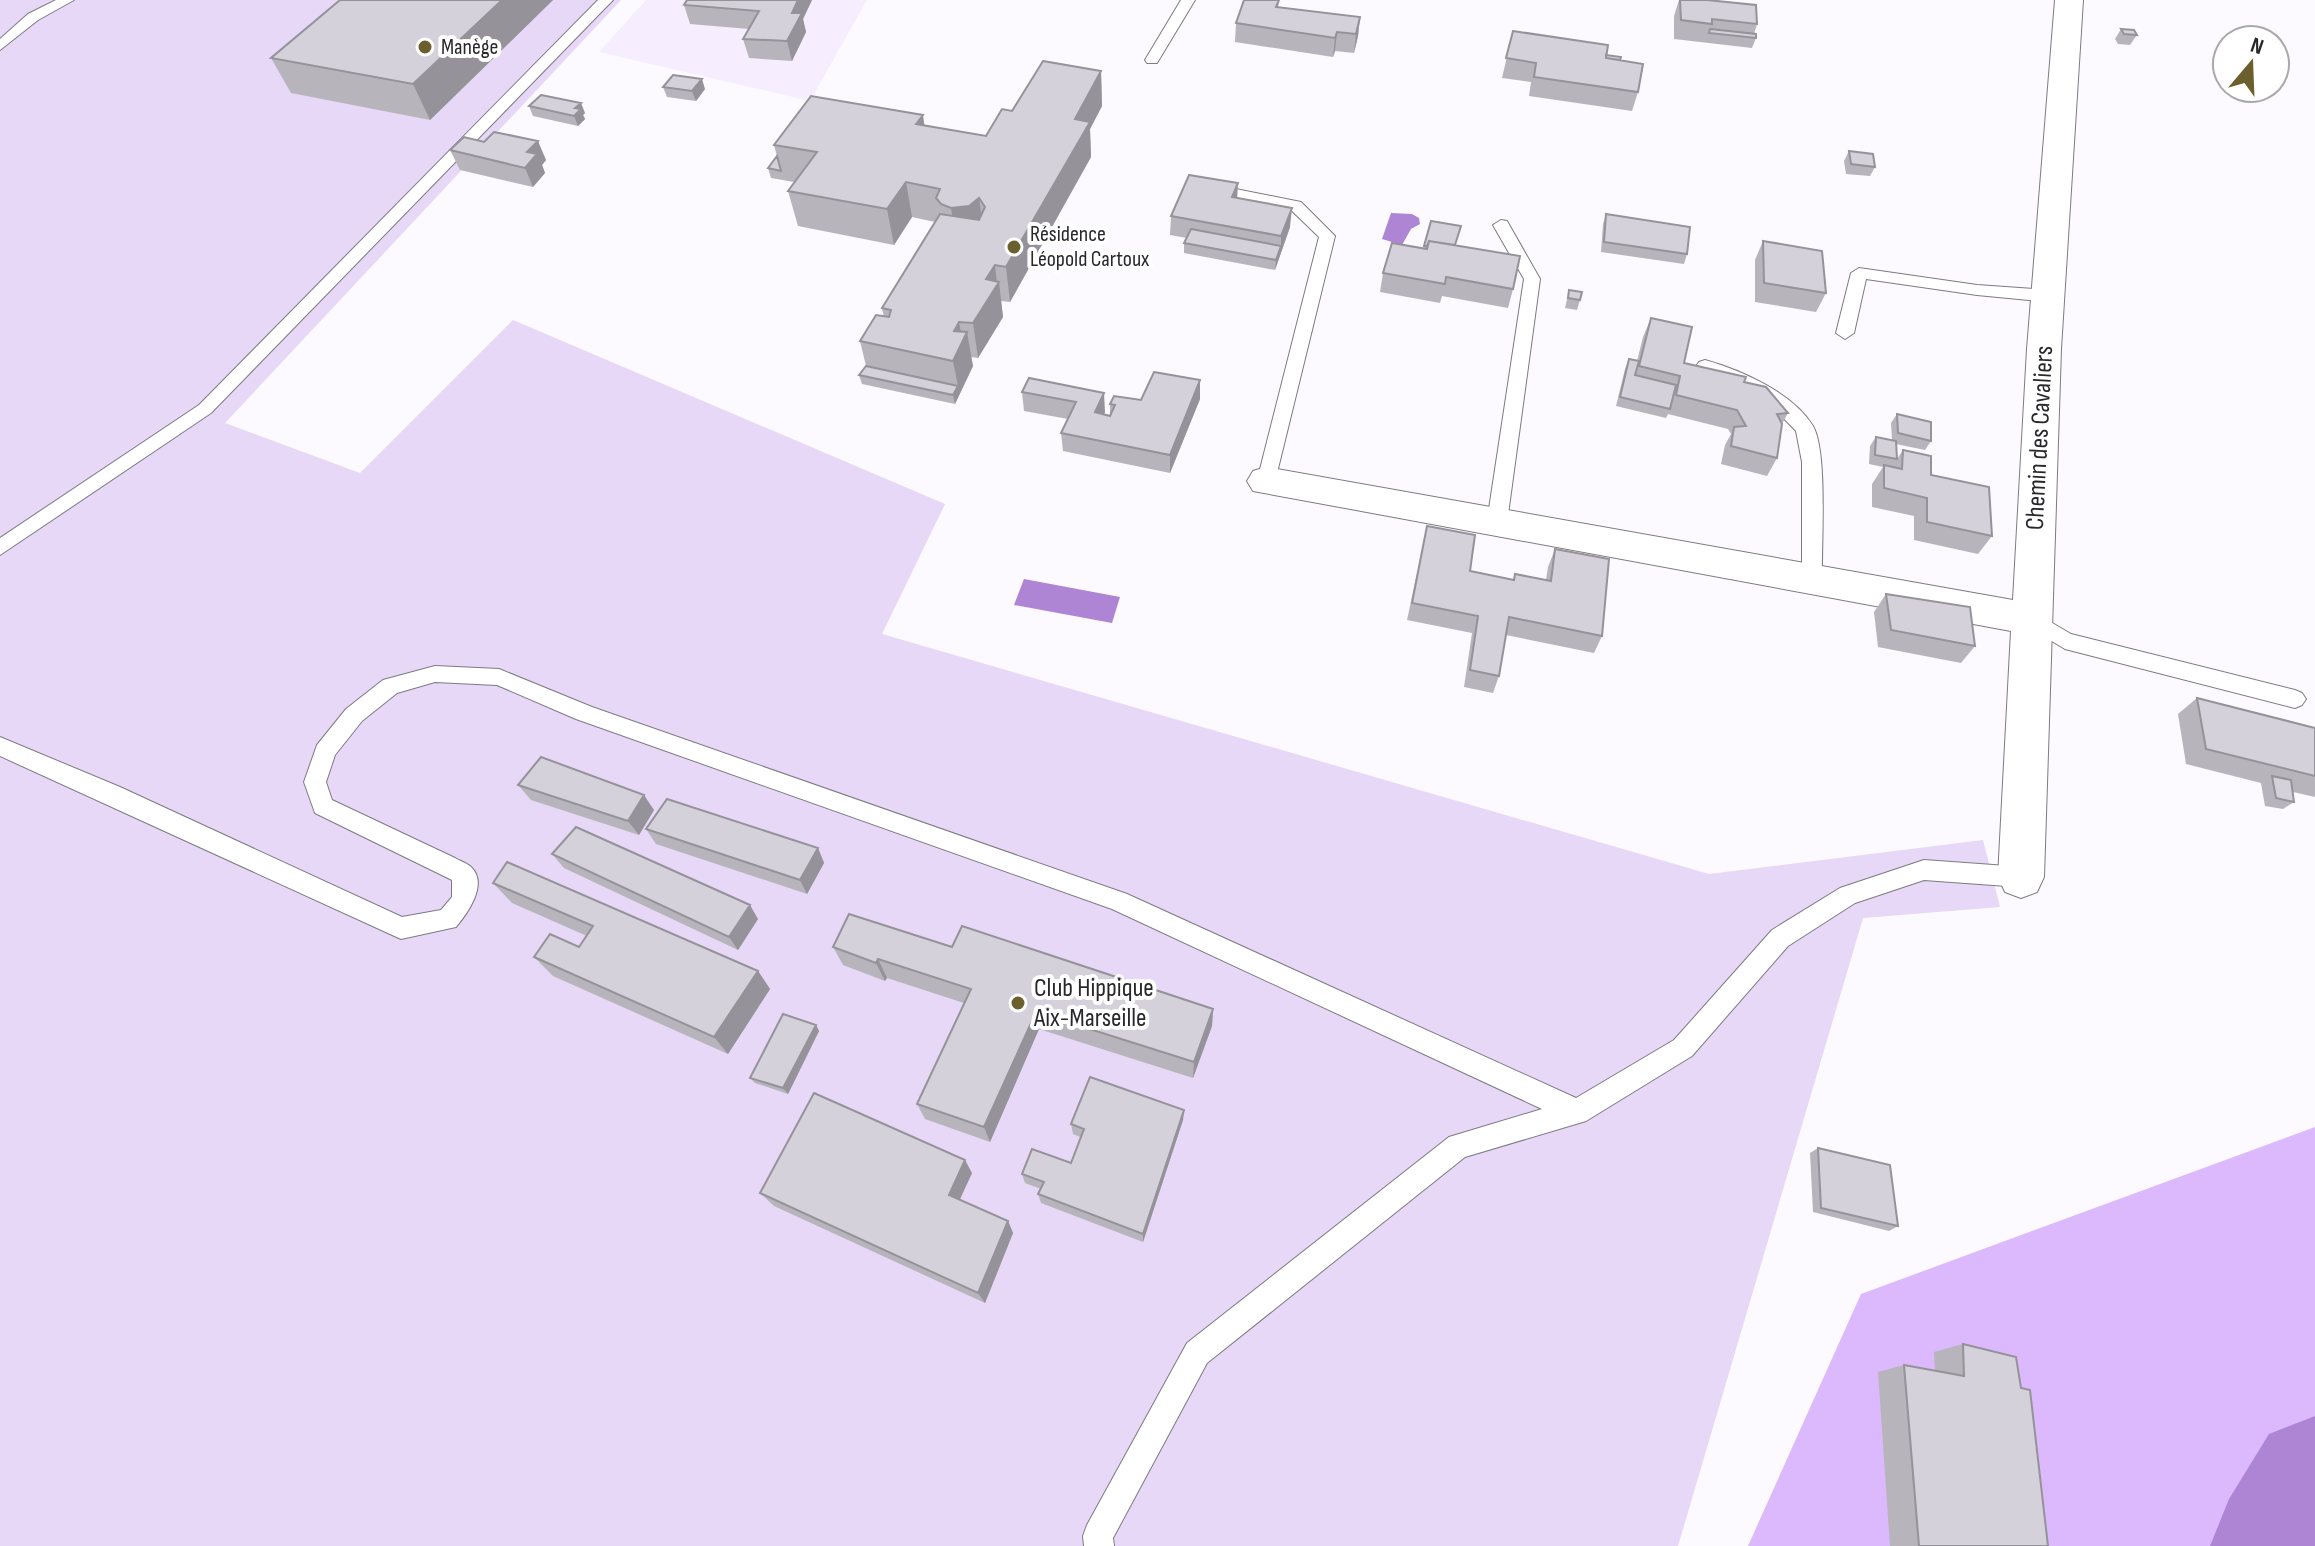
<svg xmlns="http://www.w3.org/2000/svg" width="2315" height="1546" font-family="'Sofia Sans Condensed',sans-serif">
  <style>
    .built { fill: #f6eeff }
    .green { fill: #e6d8f6 }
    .forest { fill: #dbb9fc }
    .water { fill: #ae85d5 }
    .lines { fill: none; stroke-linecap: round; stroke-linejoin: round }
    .river { fill: #ae85d5; fill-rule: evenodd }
    .service-casing { stroke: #7e7a82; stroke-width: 2 }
    .minor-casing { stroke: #7e7a82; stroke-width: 2 }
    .service { fill: #fff; fill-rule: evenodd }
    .minor { fill: #fff; fill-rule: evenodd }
    .wall { fill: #b7b4bb }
    .shaded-wall { fill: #959299 }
    .building { fill: #d5d1da; stroke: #959299; stroke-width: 2 }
    .poi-dot { fill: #6b602d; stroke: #fff; stroke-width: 3 }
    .labels { text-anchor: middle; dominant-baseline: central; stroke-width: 8; stroke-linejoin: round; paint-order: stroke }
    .far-poi-label { font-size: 22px; fill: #28272a; stroke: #fff; text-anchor: start }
    .street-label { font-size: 26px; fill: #28272a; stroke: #fff }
    .poi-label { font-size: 26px; fill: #28272a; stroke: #fff; text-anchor: start }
  </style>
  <rect width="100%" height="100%" fill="#fcf9ff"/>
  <path class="built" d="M646,0H867L810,101L599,52Z"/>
  <path class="green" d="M0,0H621L225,423L360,473L513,320L945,504L882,634L1709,874L1983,840L2000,907L1863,918L1678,1546H0Z"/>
  <path class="forest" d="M2315,1127V1546H1748L1861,1294Z"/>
  <path class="water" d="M1391,213L1412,214L1419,218L1420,224L1411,229L1402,245L1382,239Z
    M1024,579L1120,597L1112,623L1014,605Z"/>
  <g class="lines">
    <path class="river" d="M2315,1416V1546H2210L2229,1499L2269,1434Z"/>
    <g class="service-casing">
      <path id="service" d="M56,0H74L38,20L0,50V39L28,14Z
        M598,0H613L211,413L0,555V538L199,405Z
        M1181,0H1195L1157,63H1147L1145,60Z
        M1211,184L1301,202L1335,236L1275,481L1266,488L1257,481L1319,237L1290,209L1205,192V186Z
        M1501,220L1507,221L1540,279L1507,522L1497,529L1487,522L1524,279L1493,225Z
        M1859,268L1977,285L2048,290L2056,296L2048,302L1977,295L1866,279L1854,333L1845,339L1836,333L1851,273Z
        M1705,360C1741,370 1793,393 1813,426C1828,452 1821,546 1822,579L1819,584H1805L1802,579V462L1796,431L1763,397L1699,370L1696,366L1699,362Z
        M2032,611L2071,634L2295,690L2302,693L2306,699L2302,705L2295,708L2065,649L2025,625L2022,619L2025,613Z
        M435,666L499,669L592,707L1127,894L1576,1098L1674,1040L1772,930L1840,888L1924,860L2021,867L2029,870L2033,877L2029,884L2021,887L1924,880L1855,903L1788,946L1692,1056L1586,1121L1465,1157L1207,1363L1113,1538L1114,1546H1084L1083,1536L1087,1525L1187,1343L1449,1137L1542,1109L1112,909L576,719L497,685L435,682L397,693L362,721L335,755L326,782L332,800L455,858C460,861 469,864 472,868C488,885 467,914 456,927L401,939L0,756V737L120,787L402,917L441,910L452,897V880L315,813L304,782L317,745L346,709L383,680Z"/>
    </g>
    <g class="minor-casing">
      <path id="minor" d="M2055,0H2083L2061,349L2044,877L2037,892L2021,898L2005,892L1998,877L2011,631L1253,491L1247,481L1253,471L1266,467L2013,600L2027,349Z"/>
    </g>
    <use href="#service" class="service"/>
    <use href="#minor" class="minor"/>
  </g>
  <path class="wall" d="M340,0H553L430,120L291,93L271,58Z
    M687,0H812L803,19L806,32L792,61L749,58L743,39L749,29L690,24L684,5Z
    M1279,0L1278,8L1360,17L1358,36L1354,53L1335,51L1333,57L1235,42L1236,23Z
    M1679,0H1707L1757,24L1754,34L1756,38L1752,48L1674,39V16Z
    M2121,29L2137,35L2130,45L2118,44L2115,39Z
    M1513,31L1606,55L1620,60L1638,92L1632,111L1529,96L1531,82L1502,78Z
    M1101,71L1102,106L1090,129L1091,157L1010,302L1001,301L1003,317L978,358L971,357L973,366L955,404L862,384L859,375L866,366L860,341L884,317L882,308L935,222L912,217L894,245L798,226L788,191L794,182L771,178L768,168L777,156L774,145L924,125L986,136L1012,111Z
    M663,87L705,89L696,101L667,97Z
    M529,106L585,113L583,115L585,119L578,126L533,116Z
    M450,150L546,160L542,165L545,173L533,187L460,170Z
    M1849,151L1875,167L1870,176L1846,174L1844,161Z
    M1237,198L1290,227L1275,270L1184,253V243L1187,238L1170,235L1171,216Z
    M1606,214L1687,254L1684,264L1601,252L1603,224Z
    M1431,221L1456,245L1513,289L1508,308L1442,296L1440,303L1380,292L1383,273L1424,248Z
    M1763,241L1826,293L1816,312L1755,302V260Z
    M1569,290L1580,300L1577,310L1565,308Z
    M1651,318L1684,363L1744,382L1788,413L1782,424L1777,458L1767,476L1721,464L1725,445L1731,434L1728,429L1668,414L1666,418L1616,406L1625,369L1629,359L1637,361L1643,337Z
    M1029,378L1105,412L1104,414L1110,416V404L1141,400L1200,380V399L1170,473L1063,451L1061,433L1068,419L1024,411L1022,392Z
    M1897,414L1931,441L1925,450L1896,444L1897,459L1903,450L1931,475L1992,536L1978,554L1914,540V516L1872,507V484L1883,467L1869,464L1870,446L1876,437L1892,440L1891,423Z
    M1427,526L1470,571L1513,580H1546L1548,567L1555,549L1602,636L1594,653L1506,635L1499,676L1493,693L1464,687L1472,633L1407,620Z
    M1886,594L1975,646L1961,663L1878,647L1874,612Z
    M2197,698L2315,728V797L2293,792L2294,802L2283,809L2265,806L2261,783L2186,764L2178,714Z
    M518,785L654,810L639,835L531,800Z
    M646,829L818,848L824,863L807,894L656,844Z
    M552,854L758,919L738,950L564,868Z
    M493,883L758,971L770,989L728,1054L553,976L534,957L579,947L587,936L512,903Z
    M833,947H952L1213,1009L1212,1026L1193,1078L1039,1029L990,1142L925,1119L917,1104L964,1003L887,978L885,981L843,965Z
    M816,1025L819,1031L788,1094L755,1083L750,1078Z
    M1184,1110L1183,1120L1143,1242L1041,1203L1038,1194L1041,1189L1025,1183L1022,1174L1071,1163L1080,1137L1073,1134L1071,1124Z
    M1818,1148L1898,1226L1889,1231L1813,1212L1810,1153Z
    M972,1173L959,1200L1008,1221L1013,1233L985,1303L774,1206L760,1193Z
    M1963,1344L2048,1546H1890L1878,1372L1904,1365L1935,1371L1934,1352Z"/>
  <path class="shaded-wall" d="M502,0H553L430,120L413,84Z
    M798,0H812L803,19L806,32L792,61L787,41L792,13Z
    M1360,17L1358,36L1354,53L1356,34Z
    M1337,32L1335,51L1333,57L1335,38Z
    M1101,71L1102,106L1090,129L1091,157L1010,302L1006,267L1075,119Z
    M702,79L705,89L696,101L692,91Z
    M581,103L585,113L583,115L585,119L578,126L574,116L575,108Z
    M923,115L928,151L916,124Z
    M538,141L546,160L542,165L545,173L533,187L525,168L527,152Z
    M906,182L912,217L894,245L887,209Z
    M1238,183L1237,202L1232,197Z
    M979,198L984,233L957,244L951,208Z
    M1292,208L1290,227L1275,270L1276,260L1281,246V236Z
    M995,265L997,284L999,282L1003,317L978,358L973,323L986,279Z
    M959,322L963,342L967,332L973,366L955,404L953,395L958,386L953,361L954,331Z
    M1200,380V399L1170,473V455Z
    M1104,393L1105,412L1096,431L1095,412Z
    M644,795L654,810L639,835L628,821Z
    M818,848L824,863L807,894L800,880Z
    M750,905L758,919L738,950L729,937Z
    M878,959L887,978L885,981L876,963Z
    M758,971L770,989L728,1054L714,1037Z
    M1213,1009L1212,1026L1193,1078L1194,1062Z
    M1036,1012L1039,1029L990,1142L984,1127Z
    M816,1025L819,1031L788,1094L783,1088Z
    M1184,1110L1183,1120L1143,1242V1234Z
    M965,1160L972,1173L956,1208L949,1195Z
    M1008,1221L1013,1233L985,1303L978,1293Z"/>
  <path class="building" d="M340,0H502L413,84L271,58Z
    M687,0H798L792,13H802L787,41L743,39L759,11L684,5Z
    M1244,0H1279L1276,7L1360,17L1356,34L1337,32L1335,38L1236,23Z
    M1680,0H1707L1756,5L1757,24L1712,19V24L1681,20Z
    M1710,29L1756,34V38L1709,33Z
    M2121,29L2134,30L2137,35L2124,34Z
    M1513,31L1608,45L1606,58L1643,64L1638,92L1534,77L1536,63L1506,58Z
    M1606,55L1621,57L1620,60L1606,58Z
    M1043,61L1101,71L1075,119L1090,122L1006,267L995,265L986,279L999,282L973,323L959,322L954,331L967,332L953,361L860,341L876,315L889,317L891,310L882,308L940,214L979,220L985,207L979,198L969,206L951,208L941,204L936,198L940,189L906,182L887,209L788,191L817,152L774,145L811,96L923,115L916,124L986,136L1002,109L1012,111Z
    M673,75L702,79L692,91L663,87Z
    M541,95L581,103L575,108L581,109L574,116L529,106Z
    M494,132L538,141L527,152L537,154L525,168L450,150L464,137L484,142Z
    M1849,151L1873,154L1875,167L1851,164Z
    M777,156L781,171L768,168Z
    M1189,175L1238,183L1232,197L1292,208L1281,236L1171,216Z
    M1606,214L1690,227L1687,254L1604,242Z
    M1431,221L1461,226L1455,245L1429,241L1427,246H1424Z
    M1191,229L1281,246L1276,260L1184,243Z
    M1429,241L1520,256L1513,289L1446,277L1445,284L1383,273L1392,243L1427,249Z
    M1763,241L1822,251L1826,293L1764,283Z
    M1569,290L1582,292L1580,300L1568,298Z
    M1651,318L1692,327L1684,363L1746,377L1744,382L1766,387L1788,413L1777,414L1782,424L1777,458L1731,446L1734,427L1746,426L1737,410L1676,395L1680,376L1639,366Z
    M1629,359L1639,361L1635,375L1676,385L1670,409L1620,397Z
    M866,366L958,386L953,395L859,375Z
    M1154,372L1200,380L1170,455L1061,433L1076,402L1022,392L1029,378L1104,393L1095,412L1110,416L1115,405L1110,404L1114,396L1141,400Z
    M1897,414L1931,422V441L1898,433Z
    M1876,437L1896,441L1897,459L1875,455Z
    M1903,450L1931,456V475L1989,487L1992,536L1927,522V498L1884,488V465L1902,469Z
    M1427,526L1475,535L1470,571L1514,580L1515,574L1551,581L1555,549L1609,559L1602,636L1509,617L1499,676L1470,670L1478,616L1412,603Z
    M1886,594L1970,607L1975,646L1891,630Z
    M2197,698L2315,728V776L2206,749Z
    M541,757L644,795L628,821L518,785Z
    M2272,776L2291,780L2294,802L2276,798Z
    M667,799L818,848L800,880L646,829Z
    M576,827L750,905L729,937L552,854Z
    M507,862L758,971L714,1037L534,957L550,934L579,947L593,926L493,883Z
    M849,914L952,947L962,926L1213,1009L1194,1062L1036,1012L984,1127L917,1104L971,989L878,959L876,963L833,947Z
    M783,1014L816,1025L783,1088L750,1078Z
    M1090,1077L1184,1110L1143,1234L1038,1194L1044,1182L1022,1174L1032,1149L1071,1163L1084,1129L1071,1124Z
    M814,1093L965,1160L949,1195L1008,1221L978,1293L760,1193Z
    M1818,1148L1890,1165L1898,1226L1821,1208Z
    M1963,1344L2016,1357L2021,1388L2030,1390L2048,1546H1919L1904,1365L1964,1376Z"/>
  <g class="poi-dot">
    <circle cx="425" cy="47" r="8"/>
    <circle cx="1014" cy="247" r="8"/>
    <circle cx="1018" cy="1003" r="8"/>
  </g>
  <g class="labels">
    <g class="far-poi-label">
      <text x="441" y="47">Manège</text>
      <text x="1030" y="234">Résidence<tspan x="1030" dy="25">Léopold Cartoux</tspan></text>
    </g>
    <g class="street-label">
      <text transform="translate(2040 438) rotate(-87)">Chemin des Cavaliers</text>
    </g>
    <g class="poi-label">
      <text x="1034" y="988">Club Hippique<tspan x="1034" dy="30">Aix-Marseille</tspan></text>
    </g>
  </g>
  <g transform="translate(2251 64) rotate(19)"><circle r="38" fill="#ffffff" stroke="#a9a9aa" stroke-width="2"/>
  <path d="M0-6L14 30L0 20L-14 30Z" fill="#6b602d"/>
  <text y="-12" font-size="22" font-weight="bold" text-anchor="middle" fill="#28272a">N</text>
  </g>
</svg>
